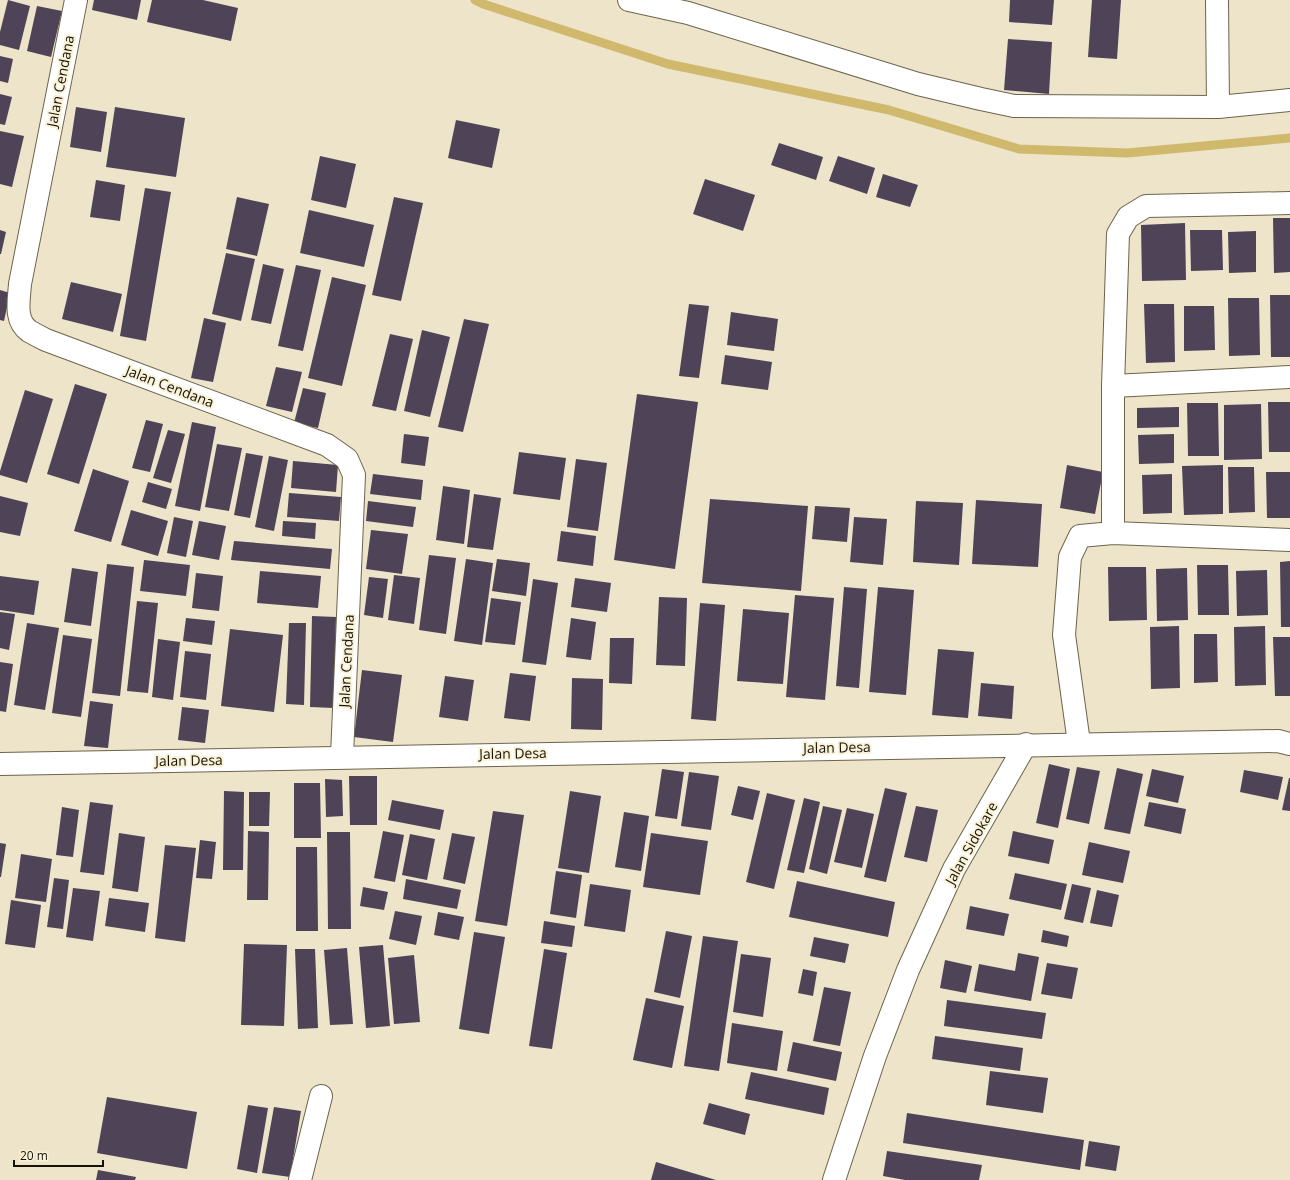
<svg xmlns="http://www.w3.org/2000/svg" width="1290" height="1180" font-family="'Open Sans',sans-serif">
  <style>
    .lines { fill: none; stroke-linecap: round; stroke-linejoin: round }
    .stream { stroke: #d0b86d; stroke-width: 9 }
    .building { fill: #4e4357 }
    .street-casing { stroke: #6b644d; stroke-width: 24 }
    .secondary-casing { stroke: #6b644d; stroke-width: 24 }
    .street { stroke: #fff; stroke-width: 22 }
    .secondary { stroke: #fff; stroke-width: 22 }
    .labels { text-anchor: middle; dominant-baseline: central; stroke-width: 4; stroke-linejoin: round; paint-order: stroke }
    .street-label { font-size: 14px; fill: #151209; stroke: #faf2d7 }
  </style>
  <rect width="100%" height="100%" fill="#ede4ca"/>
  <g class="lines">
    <path class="stream" d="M475,0L483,4L668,64L889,110L1019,149L1127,153L1290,138"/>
  </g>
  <path class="building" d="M8,0L30,6L19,50L0,45V32Z
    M94,0H141L137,20L92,10Z
    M152,0H203L238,8L231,41L147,22Z
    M1010,0H1054L1052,25L1009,22Z
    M1092,0H1121L1117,59L1088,57Z
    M37,6L62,11L51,57L27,51Z
    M1008,39L1052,42L1049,94L1004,90Z
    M0,56L13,59L8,83L0,81Z
    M0,94L12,97L5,125L0,124Z
    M76,107L107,112L101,152L70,147Z
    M115,107L185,118L176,177L106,167Z
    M456,120L500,129L492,168L448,158Z
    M0,131L24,136L12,187L0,184Z
    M779,143L823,157L816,180L771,165Z
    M320,156L356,164L346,208L311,200Z
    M838,156L875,168L867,194L829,181Z
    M883,174L918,185L910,207L876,197Z
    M705,179L755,195L743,231L693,214Z
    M96,180L125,185L120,221L90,217Z
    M145,188L171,192L146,341L120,336Z
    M237,197L269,204L257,256L226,249Z
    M394,197L423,203L401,301L372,295Z
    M309,210L374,225L364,267L300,253Z
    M1273,218H1290V272L1274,273Z
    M1185,223L1186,280L1142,281L1141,225Z
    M0,230L6,232L1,254H0Z
    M1190,230H1222L1223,270L1191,271Z
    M1256,231V272L1229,273L1228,232Z
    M226,253L255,259L241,321L212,314Z
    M263,264L284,269L271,324L251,320Z
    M296,265L321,270L303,351L278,346Z
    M332,277L366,285L342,386L308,378Z
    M71,282L122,294L113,332L62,319Z
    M0,290L10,293L4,321L0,320Z
    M1270,295H1290V357H1271Z
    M1228,298H1259L1260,355L1229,356Z
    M689,304L709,306L699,378L679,376Z
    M1144,304H1174L1175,362L1146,363Z
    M1184,306H1214L1215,350L1184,351Z
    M731,312L778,319L774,351L727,345Z
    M204,318L226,323L213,382L191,378Z
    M464,319L489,324L463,432L438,427Z
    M422,330L450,337L430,417L404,411Z
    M390,334L413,339L396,411L372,406Z
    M725,355L772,362L768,390L721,384Z
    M276,367L302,372L292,412L266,406Z
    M75,384L107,394L79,484L47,474Z
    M303,388L326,393L318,428L294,423Z
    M25,390L53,399L27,483L0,475V471Z
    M637,394L698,402L675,569L614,560Z
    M1268,402H1290V452H1269Z
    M1187,403H1218L1219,456H1188Z
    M1261,404L1262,459L1224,460V405Z
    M1179,407V427L1137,428V408Z
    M146,420L163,424L150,472L132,468Z
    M192,422L216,427L200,511L175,506Z
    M168,430L185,434L171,483L153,478Z
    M404,434L429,437L425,466L401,463Z
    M1174,434V463L1139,464L1138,435Z
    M217,444L242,448L229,511L205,507Z
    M519,452L566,458L560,500L513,494Z
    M246,453L263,456L250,518L234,515Z
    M269,456L288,460L274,531L255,527Z
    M576,459L607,463L598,531L567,527Z
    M293,461L338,465L336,492L291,488Z
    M1067,465L1103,472L1095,514L1060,508Z
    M1223,465V514L1184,515L1182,466Z
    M1228,467H1254L1255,512L1229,513Z
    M93,469L129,481L111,542L74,531Z
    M1266,472H1290V518H1267Z
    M373,474L423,480L421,500L370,494Z
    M1172,474V513L1143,514L1142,475Z
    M148,482L172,489L166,509L142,502Z
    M443,486L470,490L464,544L436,540Z
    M289,493L341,497L339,521L287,517Z
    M474,494L501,498L493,550L467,547Z
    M0,496L28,503L20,536L0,532Z
    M710,499L808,506L801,591L702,583Z
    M976,500L1042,504L1038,567L972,564Z
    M368,501L416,507L413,527L366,521Z
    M916,501L963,503L959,565L913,562Z
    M815,506L850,508L847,542L812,539Z
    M131,510L168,521L158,556L121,545Z
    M174,517L193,521L186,557L167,553Z
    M854,517L887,519L883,565L850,562Z
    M199,521L226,526L219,560L192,555Z
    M283,521L316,523L315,539L282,536Z
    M371,530L408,534L402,574L366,569Z
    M561,531L596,536L593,566L557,561Z
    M234,541L332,549L330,569L231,560Z
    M429,555L456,558L446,634L419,630Z
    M466,559L493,563L482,645L454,641Z
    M497,559L530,563L526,596L492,591Z
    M144,560L190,565L186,596L140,591Z
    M1290,561V627H1281L1280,562Z
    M107,564L134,567L120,696L92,693Z
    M1197,565H1228L1229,615H1198Z
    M1108,567H1146L1147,620L1109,621Z
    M72,568L98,572L91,626L64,622Z
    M1187,568L1188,620L1157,621L1156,569Z
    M1267,570L1268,615L1237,616L1236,571Z
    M260,571L321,576L318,608L257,603Z
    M196,573L223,576L219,611L192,608Z
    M394,575L420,578L414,624L388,620Z
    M0,576L39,581L34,615L0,610Z
    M369,577L388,579L383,618L364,615Z
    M575,578L611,583L607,612L571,607Z
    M533,579L558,583L546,665L522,662Z
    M844,587L867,589L859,688L836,686Z
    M878,587L914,590L906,695L869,692Z
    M795,595L834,598L825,700L786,697Z
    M659,597L687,598L685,666L656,665Z
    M491,598L521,602L515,645L485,642Z
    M137,601L158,603L148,693L127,691Z
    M700,603L725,605L716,721L691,719Z
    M743,609L789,613L783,684L737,681Z
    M0,612L15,614L9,650L0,648Z
    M312,616L336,617L334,708L310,707Z
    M186,618L215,621L212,645L183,641Z
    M571,618L596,622L591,660L566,657Z
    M27,623L59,628L45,710L14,705Z
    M289,623H306L304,705L286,704Z
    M1179,626L1180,688L1151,689L1150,627Z
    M1265,626L1266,685L1235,686L1234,627Z
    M230,629L283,635L274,712L221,706Z
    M1194,634H1217L1218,682L1194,683Z
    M63,635L92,639L81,717L52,713Z
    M1273,637H1290V696H1275Z
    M610,638H634L632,684L609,683Z
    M158,639L180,642L173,700L152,697Z
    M938,649L974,652L968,718L932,715Z
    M185,651L211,654L206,700L180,697Z
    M0,662L13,664L6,712L0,711Z
    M362,670L402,675L393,742L354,737Z
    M510,673L536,676L530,721L504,718Z
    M445,676L474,680L468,721L439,717Z
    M572,678L603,679L602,730L571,729Z
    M981,683L1014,686L1012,719L978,716Z
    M90,701L113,704L108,748L84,746Z
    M182,707L209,710L205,743L178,740Z
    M1049,764L1070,769L1058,828L1036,823Z
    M1077,767L1100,771L1089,824L1066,819Z
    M1117,768L1143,774L1130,834L1104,829Z
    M662,769L684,772L677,819L655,816Z
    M1152,769L1184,776L1178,803L1146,796Z
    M1244,770L1283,777L1278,800L1240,792Z
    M689,772L719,776L711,830L681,826Z
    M349,776H377V825H350Z
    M1289,778H1290V811L1282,810Z
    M325,779L342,780L343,816L326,817Z
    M294,783H320L321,838H294Z
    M738,786L760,791L753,820L731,815Z
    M885,788L907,793L886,882L864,877Z
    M224,791L244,792L243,870H223Z
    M570,791L601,796L589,873L558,868Z
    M249,792H270L269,826H249Z
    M767,793L795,800L774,889L746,882Z
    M804,798L820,802L804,873L787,870Z
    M392,800L444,810L440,830L388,820Z
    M90,802L113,805L104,875L80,872Z
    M1149,802L1186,809L1181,834L1144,826Z
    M823,806L842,810L827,874L809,869Z
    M916,806L938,810L927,862L904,857Z
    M62,807L79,810L73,857L56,855Z
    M847,808L874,814L862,868L834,862Z
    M493,811L524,815L507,926L475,921Z
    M624,812L649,816L641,871L615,867Z
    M248,831L269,832L268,900H247Z
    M383,831L404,835L395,882L374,878Z
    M1013,831L1054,840L1049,864L1008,856Z
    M327,832H350L351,929H328Z
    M119,833L145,837L138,892L112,888Z
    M452,833L475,837L465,884L443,879Z
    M651,833L708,841L700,895L643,887Z
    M410,834L435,839L427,880L402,875Z
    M200,840L216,842L212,879L196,878Z
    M1089,842L1130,851L1123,883L1082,875Z
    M0,843L6,844L1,877H0Z
    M165,845L196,848L185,942L155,938Z
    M296,847H317L318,931H296Z
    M21,854L52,859L46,902L15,898Z
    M556,871L582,875L576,918L550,914Z
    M1015,873L1067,884L1061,910L1009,899Z
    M54,878L69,880L63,929L47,927Z
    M406,879L461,890L457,909L403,899Z
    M797,881L895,902L888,937L789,917Z
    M590,884L631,890L625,932L584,926Z
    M1072,884L1091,888L1083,923L1064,919Z
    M363,887L388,892L384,910L360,906Z
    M73,888L100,891L93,941L66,937Z
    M1097,890L1119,895L1112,927L1090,923Z
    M109,898L149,903L145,932L105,926Z
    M11,900L41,905L35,948L5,944Z
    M970,906L1009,914L1004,936L966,929Z
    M395,911L422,916L416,945L389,939Z
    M438,912L464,917L459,940L434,935Z
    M544,921L575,926L572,947L541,943Z
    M1043,930L1069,936L1067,947L1041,942Z
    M666,931L692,936L680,998L654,992Z
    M474,932L505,937L489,1034L459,1029Z
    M703,936L738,941L719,1071L684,1066Z
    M814,937L849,944L845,963L810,956Z
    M244,944L287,945L284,1026L241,1025Z
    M383,945L390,1026L366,1028L359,947Z
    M347,948L353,1024L330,1025L324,950Z
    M295,949H315L318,1028L298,1029Z
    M544,949L567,953L552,1049L529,1046Z
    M1018,953L1039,957L1031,1001L974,991L979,964L1015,971Z
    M741,954L771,958L763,1017L733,1012Z
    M414,955L420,1022L394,1024L388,958Z
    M945,960L972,966L966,993L940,988Z
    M1047,963L1078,968L1072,999L1041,994Z
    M803,969L817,972L813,996L798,993Z
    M824,987L851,992L840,1046L813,1041Z
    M646,998L684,1006L672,1068L633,1060Z
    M947,1000L1046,1013L1042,1039L944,1026Z
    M732,1023L783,1031L777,1071L727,1063Z
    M935,1036L1023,1048L1020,1071L932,1059Z
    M793,1042L842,1052L836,1081L787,1071Z
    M990,1071L1048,1078L1043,1113L986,1105Z
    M751,1072L829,1088L824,1115L745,1099Z
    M107,1097L197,1112L187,1169L97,1153Z
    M709,1103L750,1114L745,1135L703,1124Z
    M248,1105L268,1108L257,1173L237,1169Z
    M274,1107L301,1111L290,1177L262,1173Z
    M907,1113L1084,1140L1080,1170L903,1143Z
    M1089,1141L1120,1146L1116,1171L1085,1166Z
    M887,1151L982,1165L979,1180H905L883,1176Z
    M656,1162L716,1180H651Z
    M98,1170L136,1177L135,1180H96Z"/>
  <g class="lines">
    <g class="street-casing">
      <path id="street" d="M76,0L20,284C19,300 14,320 29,331C34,334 40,337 46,340L327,445L347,459L354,475L342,756
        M629,0L688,13L918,84L981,99L1014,106L1218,107L1290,100
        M1217,0L1218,107
        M1113,386L1290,377
        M1113,533V386L1118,234L1128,217L1146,206L1290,203
        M1079,743L1064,635L1070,557L1080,536L1113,533L1290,540
        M300,1180L321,1096
        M834,1180L875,1056L908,970L954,869L1026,744"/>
    </g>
    <g class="secondary-casing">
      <path id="secondary" d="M0,764C426,754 852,746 1278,741L1290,744"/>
    </g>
    <use href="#street" class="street"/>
    <use href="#secondary" class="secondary"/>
  </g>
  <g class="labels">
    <g class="street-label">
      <text transform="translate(60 81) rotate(-79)">Jalan Cendana</text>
      <text transform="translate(170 386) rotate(21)">Jalan Cendana</text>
      <text transform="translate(346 661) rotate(-87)">Jalan Cendana</text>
      <text transform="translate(837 747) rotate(-1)">Jalan Desa</text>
      <text transform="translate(513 753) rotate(-1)">Jalan Desa</text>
      <text transform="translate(189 760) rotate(-1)">Jalan Desa</text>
      <text transform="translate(971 843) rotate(-61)">Jalan Sidokare</text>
    </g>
  </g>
  <path d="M14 1160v6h89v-6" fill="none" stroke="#151209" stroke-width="2"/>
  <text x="20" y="1160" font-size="12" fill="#151209" stroke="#faf2d7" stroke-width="3" paint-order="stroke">20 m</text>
</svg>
